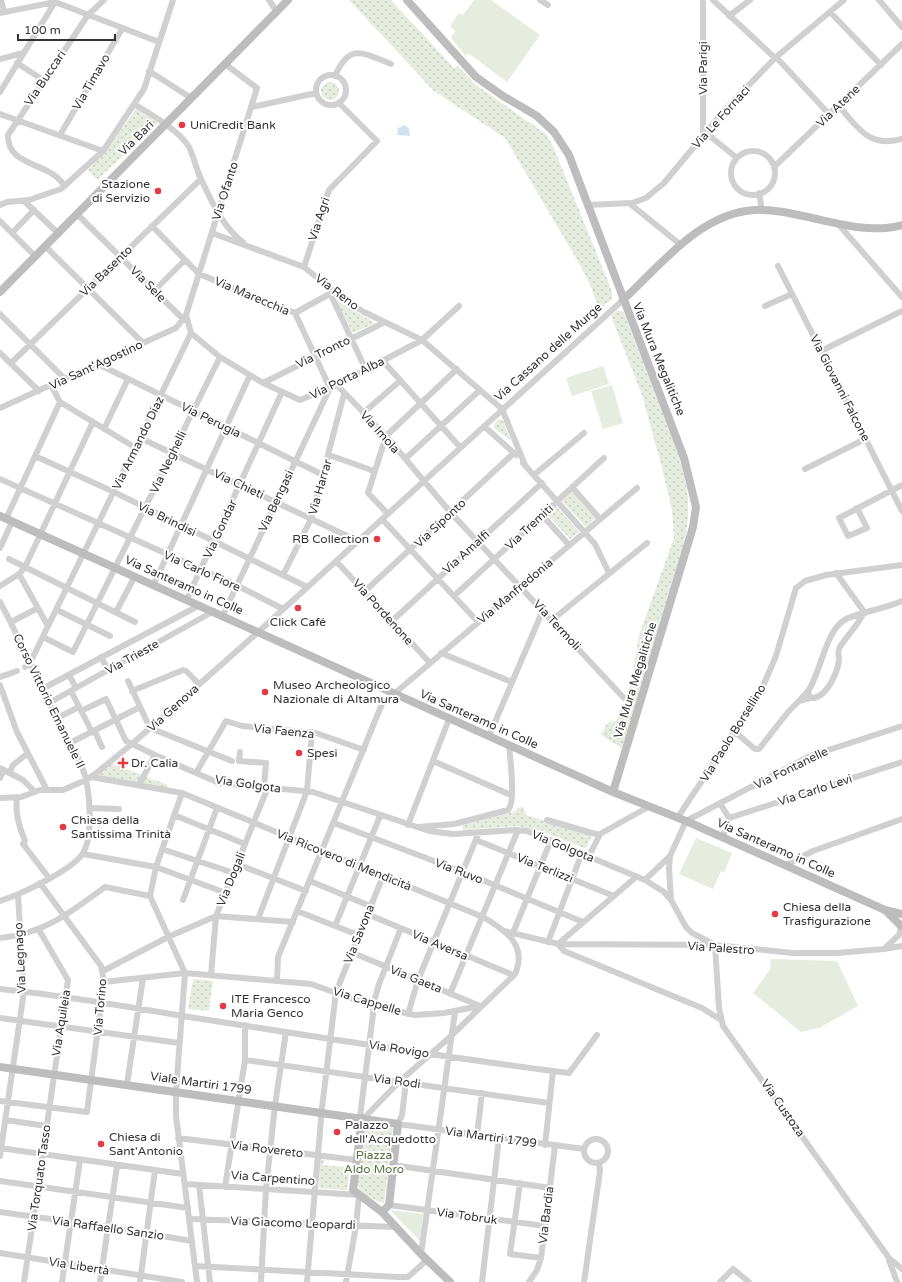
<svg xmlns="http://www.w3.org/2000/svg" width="902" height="1282" font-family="'Varela Round',sans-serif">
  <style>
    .park { fill: url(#park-dots) }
    .garden { fill: #e6ecdf }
    .water { fill: #cfe2ee }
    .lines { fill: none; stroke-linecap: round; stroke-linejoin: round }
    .street { stroke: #d0d0d0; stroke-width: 6 }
    .secondary { stroke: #bdbdbd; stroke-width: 8 }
    .poi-dot { fill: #e63946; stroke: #fff; stroke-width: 1.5 }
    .labels { text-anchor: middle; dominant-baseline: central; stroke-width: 4; stroke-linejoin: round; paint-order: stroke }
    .street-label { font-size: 12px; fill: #333; stroke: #fff }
    .poi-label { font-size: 12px; fill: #333; stroke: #fff; text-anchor: start }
    .park-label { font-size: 12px; fill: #56703f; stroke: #fff }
  </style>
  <defs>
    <pattern id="park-dots" width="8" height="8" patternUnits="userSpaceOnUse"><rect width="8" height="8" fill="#e6ecdf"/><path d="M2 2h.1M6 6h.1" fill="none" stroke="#c6cbc0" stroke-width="1.8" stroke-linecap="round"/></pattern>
  </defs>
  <rect width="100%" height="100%" fill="#fff"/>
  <path class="park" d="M349,0H393L392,1L454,68L458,66L476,85L546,134L553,146L612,291V299L599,309L591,287L579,263L505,138L434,91Z
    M321 91a9 9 0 1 1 18 0a9 9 0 1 1-18 0Z
    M136,109L158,123L97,180L88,170L107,150Z
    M336,300L375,323L353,333Z
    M618,310L624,312L677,451C690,490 692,511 682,550L622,748L601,735L607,723L616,721L630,691L639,635L674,538L672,510L661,464L642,395L611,316Z
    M499,419L503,421L511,441L494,428V424Z
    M572,492L595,518L586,527L562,501Z
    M556,506L579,532L570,539L547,514Z
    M112,764L143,775L139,783L96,776Z
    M146,777L168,785L166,789L142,784Z
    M523,807L526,815L592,835L587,847L584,848L549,834L518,826L463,830L462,825L509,813L515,811L517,808Z
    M193,979L213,981L209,1011L188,1009Z
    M364,1123L393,1128L384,1203C376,1202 359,1193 357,1184Z
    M320,1159L325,1160L323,1165L345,1167L348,1163L350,1164L347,1190L319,1188Z"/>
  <path class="garden" d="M474,0H491L540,35L507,82L468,53L466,56L451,38L455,31L450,26L459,13L463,15Z
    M603,366L609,384L572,396L566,378Z
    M612,385L623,423L603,429L591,391Z
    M696,838L732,853L724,873L721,871L713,889L679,874Z
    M770,959L837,961L858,1006L819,1028L801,1032L753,993L771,968Z
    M390,1210L423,1214L420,1241Z"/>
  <path class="water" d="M405,125L409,129L410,136L397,135L398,128Z"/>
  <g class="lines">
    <path class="street" d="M1,0L4,12
      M269,0L277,12
      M540,0L548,5
      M713,0L775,58
      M879,0L902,27
      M830,12L881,65
      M0,13L55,2L159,42
      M729,16L750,0
      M776,57L829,114
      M0,59L23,53
      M17,63L43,80
      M225,64L257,88L186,315L191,333L220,357L263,383L300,400L337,385L422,340L459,306
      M149,71L191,98
      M316 90a15 15 0 1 1 30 0a15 15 0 1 1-30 0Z
      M335,76C350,42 363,53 391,64
      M0,92L55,2
      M134,104C150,114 179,130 189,147C194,157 196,169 201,179C211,200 223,228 243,242
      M838,105C858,128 869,148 902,139
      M252,107L316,93
      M0,114L103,151
      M706,133L737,158
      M60,135L122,29
      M703,137V0
      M731 173a22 22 0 1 1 44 0a22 22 0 1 1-44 0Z
      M774,167L902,44
      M65,186C61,181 57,176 51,173C34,163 7,160 8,135L88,15L104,0
      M759,193L762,210
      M24,201L58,233
      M629,203L681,245
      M0,205L7,202L29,200L61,189L103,151L144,89L173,0
      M587,205L632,203L646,198L664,183L723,112L775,58L844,0
      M77,214L184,320
      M0,221L35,256
      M838,224L902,297
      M152,226L199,274L295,313L330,388L223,615
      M12,233L34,210
      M212,233L304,267L346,301L364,312L422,340L502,409L525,465
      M45,246L143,343
      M778,266L902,511
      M304,267L329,190L377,141L339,103
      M155,290L185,260
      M330,293L366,370
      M765,306L792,294
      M295,313L333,292
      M0,314L65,379
      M821,351L902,311
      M0,353L39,391
      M382,360L460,447
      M11,363L201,179
      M98,364L323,475
      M263,383L383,323
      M51,385L60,402L136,448
      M337,385L386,436L451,513L624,698
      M0,408L176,328L186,315
      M363,413L400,381
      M484,426L516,455
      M104,429L128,379
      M140,438L358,541
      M329,455L374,471
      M35,456L114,492L307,587
      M405,459L480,390
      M523,463L595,544L609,573
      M805,469L865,439
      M534,475L584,433
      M0,479L236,585L283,609
      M572,487L600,519
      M857,508L867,528L848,536L839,518L902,485
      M388,514L368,493L386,436L457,369
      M542,515L569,545
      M6,519L60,402
      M382,519L478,622
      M0,548L12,522
      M9,559L135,622
      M336,561L430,663
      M836,573L865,613
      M19,574L48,626
      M283,575L311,519L344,394
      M154,584L250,375
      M0,586L19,574L25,567L93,422
      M365,591L514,453
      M454,596L604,458
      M187,599L282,392
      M0,602C18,635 32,669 49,703C59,724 73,745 82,767C90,786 94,835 83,853C73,870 19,895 0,901
      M57,610L110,636
      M116,612L135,576
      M863,614C857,627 847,635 840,647C837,651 839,654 839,659C838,672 826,700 810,698L808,691C821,673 825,630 846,619C864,611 884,609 902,601
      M552,620L647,543
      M392,621L542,483
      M11,622L38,608
      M43,637L73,652L220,357
      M441,653L512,682
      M101,657L108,670
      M25,667L30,663L191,333
      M69,675L76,688
      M0,677L17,671
      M128,681L150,728
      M0,685L17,732L47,790
      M42,689L200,605
      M71,691L92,732L96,734L102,747
      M132,691L183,670L186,671L199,684
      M808,691L799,701L810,698
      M49,703L214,611
      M81,711L106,699L126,741L155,755L219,783L313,792L429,831L453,834L516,830L527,831L645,880L664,892L671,900L686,927L692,933L715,945
      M57,718L79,707
      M150,728L232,761
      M735,732L755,749H759L788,712L799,701
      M489,736L543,610
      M70,743L140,707
      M240,752L239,761L266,763L264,787
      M433,761L511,795
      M0,768L23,780L34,791
      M10,772L13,765L28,753
      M196,773L226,721L242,726L316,733L364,750
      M91,777L182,793L483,917C505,930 528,945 515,974L450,1037L400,1081L364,1118
      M0,778L4,770
      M139,785L155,755
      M182,793L156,867L150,896L185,973L176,1091V1116L197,1282
      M0,798L21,797L40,790H63L86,780L95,774L132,744L257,633L623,300
      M17,798C15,813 19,826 25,841L23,844L49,878
      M720,803L729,818L723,837
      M90,808L119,809
      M174,815L245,844
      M678,817L760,693L776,656L796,588L805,581L826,575L902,565
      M729,818L902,762
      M547,820L599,835
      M334,823L463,872L583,922
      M408,825L449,719
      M419,827L454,824L508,810C516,803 510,757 509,745
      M476,840L614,896
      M162,849L234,873
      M83,854L156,867L226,893
      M589,856L600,834L650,806
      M237,864L306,891
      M786,865L813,851L902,819
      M645,880L670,856
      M310,881L370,906
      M671,899L669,869L670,856L686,821L810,756L902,726
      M183,900L217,808
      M297,911L358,935
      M367,914L513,975
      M258,919L307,791L312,732
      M335,926L380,816
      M504,931L558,944L715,945L793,953H837L884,949L902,946
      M513,933L551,840
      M0,938C44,934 71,912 105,887L150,896
      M548,942L582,853
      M558,944L564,951L702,1008L721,1020
      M558,944L636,877
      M715,945L719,1008L723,1026L889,1258L902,1269
      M885,948L899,935L901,928
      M351,952L480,1006
      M103,971L168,937L216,916L293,922
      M211,975L216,916L268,787
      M277,981L278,957L382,704L637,488
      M104,982L185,973L311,984L373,1006L415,1015L444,1013L480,1006
      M0,989C62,995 122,1006 183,1016C311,1036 440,1057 569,1073L597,1035
      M450,994L518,830
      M408,1014L418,980L479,832
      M0,1018L179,1043
      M245,1060L549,1103
      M406,1082L402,1115L398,1124L584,1149
      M127,1084L143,978
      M0,1101L87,1112L104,982L101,966L40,883
      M360,1117L375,998L379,984L401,928
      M6,1120L46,1126
      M477,1135L482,1093
      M178,1138L356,1160
      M584 1151a12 12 0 1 1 24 0a12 12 0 1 1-24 0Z
      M545,1145L553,1071
      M0,1148L183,1174
      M0,1156L24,991L18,895
      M393,1165L550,1188
      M0,1181L188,1208
      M520,1183L510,1254L541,1258
      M185,1184L359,1195L356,1226L346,1282
      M199,1185L210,1282
      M225,1187L245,1060V1025
      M389,1205L545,1226
      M0,1212L108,1227L192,1241
      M190,1219L395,1227
      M0,1253L182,1282
      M421,1254L455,1012
      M889,1260L897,1282
      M195,1266L398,1277H408L427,1260
      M24,1282L68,980L39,930
      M62,1282L80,1160
      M100,1282L117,1166
      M140,1282L155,1170
      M261,1282L266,1189L275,1105L286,1032
      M307,1282L322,1108L336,992L383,876
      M482,1282L499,1138
      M529,1282L537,1270L541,1258L555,1146
      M584,1282L600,1171L599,1163
      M720,1282L733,1269L749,1282"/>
    <path class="secondary" d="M407,0L476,77L503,96L537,116L554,132L569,155L684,458L696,507L693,527L613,792
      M0,292L288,0
      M623,300C661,265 700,213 755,210C774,209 794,214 812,218C843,225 871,233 902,225
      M0,516L613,792L686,821L885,910L902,914
      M885,910L901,926
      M0,1067L398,1124L389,1205L382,1212
      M362,1118L353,1190L382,1212L421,1254L450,1282"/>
  </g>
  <g class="poi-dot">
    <circle cx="182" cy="125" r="4"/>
    <circle cx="158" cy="191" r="4"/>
    <circle cx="377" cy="539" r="4"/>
    <circle cx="298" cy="608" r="4"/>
    <circle cx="265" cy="692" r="4"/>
    <circle cx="299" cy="753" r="4"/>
    <path d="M121 757h4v4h4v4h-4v4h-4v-4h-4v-4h4z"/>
    <circle cx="63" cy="827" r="4"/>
    <circle cx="775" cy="914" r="4"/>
    <circle cx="223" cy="1006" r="4"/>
    <circle cx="337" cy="1132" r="4"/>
    <circle cx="101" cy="1144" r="4"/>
  </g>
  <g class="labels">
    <g class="street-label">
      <text transform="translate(703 68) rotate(-90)">Via Parigi</text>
      <text transform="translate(45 78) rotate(-56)">Via Buccari</text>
      <text transform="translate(91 82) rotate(-60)">Via Timavo</text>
      <text transform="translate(838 106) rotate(-44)">Via Atene</text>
      <text transform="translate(721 117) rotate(-48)">Via Le Fornaci</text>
      <text transform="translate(136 138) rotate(-45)">Via Bari</text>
      <text transform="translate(225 191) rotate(-72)">Via Ofanto</text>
      <text transform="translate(319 219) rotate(-72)">Via Agri</text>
      <text transform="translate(106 271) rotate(-44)">Via Basento</text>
      <text transform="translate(148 284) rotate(45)">Via Sele</text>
      <text transform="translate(337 292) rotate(37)">Via Reno</text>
      <text transform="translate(252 296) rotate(23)">Via Marecchia</text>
      <text transform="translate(323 352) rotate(-26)">Via Tronto</text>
      <text transform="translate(548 352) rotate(-42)">Via Cassano delle Murge</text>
      <text transform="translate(659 359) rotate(68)">Via Mura Megalitiche</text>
      <text transform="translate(96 365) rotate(-25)">Via Sant'Agostino</text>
      <text transform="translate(347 378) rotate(-26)">Via Porta Alba</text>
      <text transform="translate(840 388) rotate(63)">Via Giovanni Falcone</text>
      <text transform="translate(211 420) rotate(26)">Via Perugia</text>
      <text transform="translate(380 432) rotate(48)">Via Imola</text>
      <text transform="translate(138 443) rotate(-64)">Via Armando Diaz</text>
      <text transform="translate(168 462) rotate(-64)">Via Neghelli</text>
      <text transform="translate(239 484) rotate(25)">Via Chieti</text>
      <text transform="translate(320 487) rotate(-74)">Via Harrar</text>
      <text transform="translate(276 501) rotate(-65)">Via Bengasi</text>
      <text transform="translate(167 519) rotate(26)">Via Brindisi</text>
      <text transform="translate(440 523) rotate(-43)">Via Siponto</text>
      <text transform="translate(529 527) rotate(-43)">Via Tremiti</text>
      <text transform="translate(220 529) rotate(-65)">Via Gondar</text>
      <text transform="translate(466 552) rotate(-42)">Via Amalfi</text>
      <text transform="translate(202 571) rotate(24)">Via Carlo Fiore</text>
      <text transform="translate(184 585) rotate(24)">Via Santeramo in Colle</text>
      <text transform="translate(515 591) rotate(-40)">Via Manfredonia</text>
      <text transform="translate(383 612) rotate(48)">Via Pordenone</text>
      <text transform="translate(557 625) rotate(47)">Via Termoli</text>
      <text transform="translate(132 657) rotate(-29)">Via Trieste</text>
      <text transform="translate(635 680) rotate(-73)">Via Mura Megalitiche</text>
      <text transform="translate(49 701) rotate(64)">Corso Vittorio Emanuele II</text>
      <text transform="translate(173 708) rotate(-42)">Via Genova</text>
      <text transform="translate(479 719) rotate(24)">Via Santeramo in Colle</text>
      <text transform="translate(284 731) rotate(6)">Via Faenza</text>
      <text transform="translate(733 733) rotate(-58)">Via Paolo Borsellino</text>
      <text transform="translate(791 768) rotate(-26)">Via Fontanelle</text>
      <text transform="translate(248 784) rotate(8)">Via Golgota</text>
      <text transform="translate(815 790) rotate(-18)">Via Carlo Levi</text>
      <text transform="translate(563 846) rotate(22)">Via Golgota</text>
      <text transform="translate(776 848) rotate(24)">Via Santeramo in Colle</text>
      <text transform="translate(344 860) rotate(22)">Via Ricovero di Mendicità</text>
      <text transform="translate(545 868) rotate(22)">Via Terlizzi</text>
      <text transform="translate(459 871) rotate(21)">Via Ruvo</text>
      <text transform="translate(231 879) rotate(-68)">Via Dogali</text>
      <text transform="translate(359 934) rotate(-68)">Via Savona</text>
      <text transform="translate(440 945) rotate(23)">Via Aversa</text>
      <text transform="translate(721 948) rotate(4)">Via Palestro</text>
      <text transform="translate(20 958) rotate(-93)">Via Legnago</text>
      <text transform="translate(416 979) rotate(22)">Via Gaeta</text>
      <text transform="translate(367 1001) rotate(17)">Via Cappelle</text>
      <text transform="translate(100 1007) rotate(-85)">Via Torino</text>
      <text transform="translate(61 1023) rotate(-81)">Via Aquileia</text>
      <text transform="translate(399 1049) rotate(9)">Via Rovigo</text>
      <text transform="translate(397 1081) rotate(8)">Via Rodi</text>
      <text transform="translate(201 1083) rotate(8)">Viale Martiri 1799</text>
      <text transform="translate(783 1108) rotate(55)">Via Custoza</text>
      <text transform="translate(491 1137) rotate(8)">Via Martiri 1799</text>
      <text transform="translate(267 1149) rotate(7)">Via Rovereto</text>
      <text transform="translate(39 1178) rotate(-82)">Via Torquato Tasso</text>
      <text transform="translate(273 1178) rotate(4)">Via Carpentino</text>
      <text transform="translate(546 1215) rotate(-83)">Via Bardia</text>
      <text transform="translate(467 1216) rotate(8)">Via Tobruk</text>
      <text transform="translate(293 1223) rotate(2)">Via Giacomo Leopardi</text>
      <text transform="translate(108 1228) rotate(8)">Via Raffaello Sanzio</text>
      <text transform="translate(79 1266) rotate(9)">Via Libertà</text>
    </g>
    <g class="poi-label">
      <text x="190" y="125">UniCredit Bank</text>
      <text x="150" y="184" text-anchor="end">Stazione<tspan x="150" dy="14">di Servizio</tspan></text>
      <text x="369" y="539" text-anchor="end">RB Collection</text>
      <text x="298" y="622" text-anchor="middle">Click Café</text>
      <text x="273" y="685">Museo Archeologico<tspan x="273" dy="14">Nazionale di Altamura</tspan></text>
      <text x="307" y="753">Spesi</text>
      <text x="131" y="763">Dr. Calia</text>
      <text x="71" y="820">Chiesa della<tspan x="71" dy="14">Santissima Trinità</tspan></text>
      <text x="783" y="907">Chiesa della<tspan x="783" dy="14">Trasfigurazione</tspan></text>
      <text x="231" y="999">ITE Francesco<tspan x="231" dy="14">Maria Genco</tspan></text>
      <text x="345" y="1125">Palazzo<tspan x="345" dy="14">dell'Acquedotto</tspan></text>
      <text x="109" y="1137">Chiesa di<tspan x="109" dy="14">Sant'Antonio</tspan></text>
    </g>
    <g class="park-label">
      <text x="374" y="1155">Piazza<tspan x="374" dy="14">Aldo Moro</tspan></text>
    </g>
  </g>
  <path d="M18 34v6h97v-6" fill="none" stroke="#333333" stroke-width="2"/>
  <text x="24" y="34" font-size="12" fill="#333333" stroke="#ffffff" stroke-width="3" paint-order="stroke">100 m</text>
</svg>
